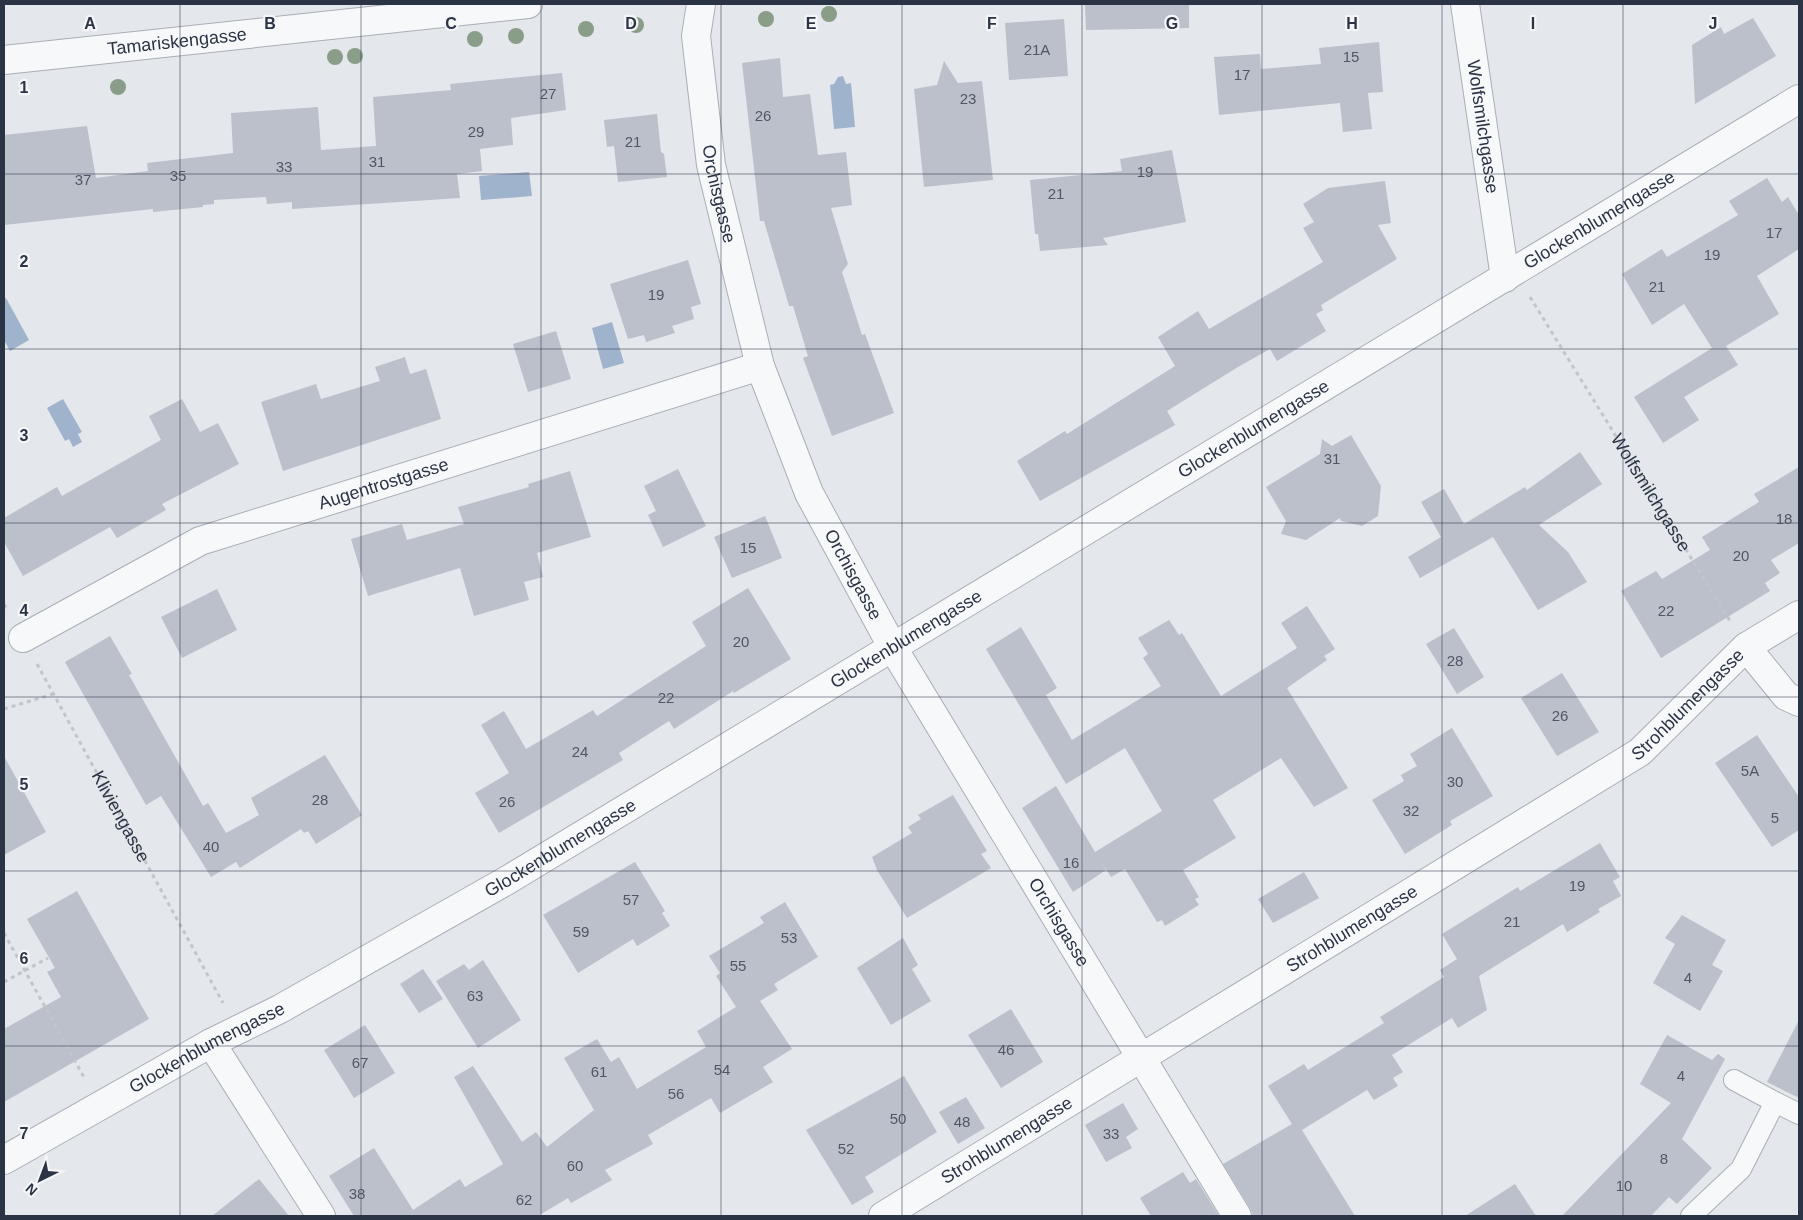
<svg xmlns="http://www.w3.org/2000/svg" width="1803" height="1220" font-family="Arial,sans-serif">
  <style>
    .water { fill: #9fb4cc }
    .building { fill: #bbc0ca }
    .lines { fill: none; stroke-linecap: round; stroke-linejoin: round }
    .service-casing { stroke: #a9aeb7; stroke-width: 22 }
    .minor-casing { stroke: #a9aeb7; stroke-width: 30 }
    .path { stroke: #c2c5cb; stroke-width: 3; stroke-dasharray: 4 4; stroke-linecap: butt }
    .service { stroke: #f7f8fa; stroke-width: 20 }
    .minor { stroke: #f7f8fa; stroke-width: 28 }
    .tree { fill: #899d89 }
    .grid { fill: none; stroke: #2b3445; stroke-width: 1; stroke-opacity: 0.55 }
    .labels { text-anchor: middle; dominant-baseline: central; stroke-width: 4.5; stroke-linejoin: round; paint-order: stroke }
    .number-label { font-size: 15px; fill: #4f5766 }
    .street-label { font-size: 18px; fill: #2b3445; stroke: #f4f6f9 }
    .grid-label { font-size: 16px; text-anchor: middle; font-weight: bold; fill: #2b3445; stroke: #f4f6f9; stroke-width: 4.5; stroke-linejoin: round; paint-order: stroke }
  </style>
  <rect width="100%" height="100%" fill="#e4e7ec"/>
  <path class="water" d="M843,76L846,84L851,83L855,127L834,129L830,85L834,84L838,77Z
    M529,172L532,196L481,200L479,176Z
    M6,298L29,340L10,351L4,340V299Z
    M612,322L624,363L603,369L592,328Z
    M63,399L82,432L78,434L82,442L73,447L69,439L65,441L47,408Z"/>
  <path class="building" d="M1085,4H1189V28L1086,30Z
    M1753,18L1776,56L1695,104L1692,45L1721,27L1724,34Z
    M1064,19L1068,76L1009,80L1005,23Z
    M1379,42L1383,92L1368,93L1372,129L1343,132L1340,103L1219,115L1214,57L1260,54L1261,69L1321,64L1319,48Z
    M780,58L783,97L810,94L818,155L846,152L852,205L831,208L848,264L842,272L862,335L865,334L894,413L832,436L803,358L808,356L793,306H789L764,221H760L742,63Z
    M944,61L958,83L982,81L993,180L924,187L914,89L937,85Z
    M562,73L566,110L511,118L513,145L480,149L482,171L457,174L460,198L292,209V202L267,204L266,197L214,200V204L203,205V207L153,212V209L4,225V135L87,126L96,178L148,171L147,163L233,153L231,113L318,107L321,150L376,146L373,97L451,90L450,84Z
    M657,114L661,152L664,154L667,177L618,182L614,146L607,147L604,120Z
    M1172,150L1186,222L1103,238L1108,245L1040,251L1038,234H1035L1030,180L1122,171L1120,159Z
    M1767,178L1782,202L1788,197L1799,215V249L1757,276L1779,314L1726,346L1738,365L1684,397L1699,420L1663,443L1634,397L1712,348L1684,304L1652,325L1622,274L1662,249L1667,257L1738,215L1729,201Z
    M1385,181L1391,223L1378,225L1397,259L1321,305L1323,310L1316,314L1326,331L1277,361L1270,349L1238,367L1167,411L1175,425L1040,501L1017,461L1065,431L1067,434L1175,366L1158,337L1198,311L1209,329L1323,262L1303,228L1314,222L1303,204L1328,188Z
    M688,260L701,304L691,307L694,319L672,326L675,333L646,342L644,335L628,339L610,284Z
    M556,331L571,379L528,392L513,344Z
    M405,357L410,374L426,369L441,419L283,471L261,402L316,384L321,399L380,381L375,367Z
    M182,399L200,432L218,423L239,464L162,504L166,510L117,538L110,527L23,576L4,542V518L57,487L62,496L161,440L149,416Z
    M1351,435L1381,486L1378,516L1362,526L1341,521L1340,518L1306,540L1281,534L1286,521L1266,487L1320,454L1322,439L1332,446Z
    M1580,452L1602,484L1539,525L1568,552L1587,582L1538,610L1493,537L1420,578L1408,557L1441,537L1421,502L1444,489L1464,524L1525,487L1527,490Z
    M1799,467V543L1771,560L1780,573L1765,583L1770,591L1661,658L1621,591L1656,571L1662,579L1710,550L1702,537L1759,502L1754,494Z
    M678,469L706,526L663,547L648,515L656,511L644,486Z
    M570,471L591,537L537,553L543,577L524,582L529,600L474,616L460,568L368,596L351,539L402,524L407,540L464,524L458,507L529,487L528,484Z
    M765,516L782,558L732,578L714,537Z
    M748,588L791,659L734,693L733,691L674,729L669,721L619,753L623,760L499,833L475,793L509,773L481,725L504,711L526,749L593,710L597,716L706,646L692,622Z
    M217,589L237,630L182,658L161,617Z
    M1307,606L1335,649L1324,656L1327,660L1287,688L1348,788L1314,807L1281,758L1213,800L1236,838L1183,870L1199,897L1195,899L1199,905L1165,926L1162,920L1157,922L1125,869L1111,877L1100,860L1106,870L1073,892L1022,808L1056,786L1095,852L1162,811L1125,748L1066,784L986,649L1021,627L1057,688L1046,695L1072,740L1161,686L1143,658L1148,654L1138,638L1169,620L1179,635L1182,633L1221,696L1297,648L1281,623Z
    M1454,628L1484,677L1457,694L1426,644Z
    M110,636L132,674L129,675L203,806L208,803L226,833L259,815L251,798L325,755L362,815L316,844L308,831L304,833L301,829L240,868L236,862L211,877L161,796L146,805L65,662Z
    M1562,673L1599,732L1557,756L1521,698Z
    M1452,728L1493,796L1450,821L1452,825L1405,854L1372,800L1404,781L1401,775L1417,766L1410,754Z
    M1757,735L1799,797V830L1772,847L1715,763Z
    M4,756L46,832L4,855Z
    M953,795L987,851L981,854L991,868L907,918L877,870L872,857L912,833L908,827L921,819L918,815Z
    M1600,843L1620,877L1613,881L1621,896L1598,909L1600,912L1567,932L1563,924L1479,976L1487,1010L1458,1028L1452,1018L1392,1055L1403,1072L1393,1078L1398,1086L1374,1100L1367,1090L1302,1130L1355,1216H1253L1250,1208L1223,1164L1292,1124L1268,1086L1304,1064L1308,1070L1384,1023L1380,1017L1444,977L1440,970L1457,959L1442,934L1518,887L1520,891Z
    M635,862L665,911L662,913L670,926L637,946L633,939L578,973L543,915Z
    M1304,872L1319,898L1273,923L1258,899Z
    M77,891L149,1019L4,1102V1029L61,997L47,972L55,968L27,919Z
    M785,902L818,957L774,984L778,990L760,1001L792,1049L763,1067L773,1082L720,1113L711,1098L648,1135L653,1144L605,1170L612,1180L571,1203L568,1198L538,1216H354L329,1176L374,1148L413,1210L460,1179L465,1187L503,1164L454,1077L473,1066L522,1142L536,1132L547,1147L594,1110L564,1058L597,1039L611,1062L619,1057L637,1089L706,1047L697,1031L736,1007L716,976L720,973L709,956L764,923L760,917Z
    M1682,915L1726,940L1712,965L1723,971L1700,1011L1653,983L1675,944L1665,938Z
    M903,938L918,965L912,969L931,1001L891,1025L857,968Z
    M483,960L521,1020L478,1048L436,981L464,964L469,970Z
    M423,969L443,999L419,1013L400,984Z
    M1011,1009L1043,1062L1001,1088L968,1035Z
    M1799,1020V1098L1767,1082Z
    M365,1025L395,1073L354,1098L324,1050Z
    M1667,1035L1712,1060L1718,1054L1725,1059L1682,1139L1712,1168L1677,1204L1669,1197L1651,1216H1562L1671,1103L1640,1084Z
    M904,1076L937,1132L865,1177L874,1192L852,1205L806,1130Z
    M966,1097L985,1128L958,1144L939,1112Z
    M1123,1103L1138,1129L1126,1137L1132,1148L1106,1162L1085,1125Z
    M1183,1172L1190,1183L1196,1179L1219,1216H1151L1140,1198Z
    M259,1179L289,1216H212Z
    M1515,1184L1536,1216H1465Z"/>
  <g class="lines">
    <g class="service-casing">
      <path id="service" d="M1734,1080L1775,1102
        M1691,1216L1741,1169L1775,1102L1799,1114"/>
    </g>
    <g class="minor-casing">
      <g id="minor">
        <path id="s3" d="M701,4L696,36L711,165L760,366L809,493L893,648L1237,1216"/>
        <path id="s4" d="M1465,4L1505,278"/>
        <path id="s5" d="M4,60L528,4"/>
        <path id="s6" d="M23,638L200,541L760,366"/>
        <path d="M1746,647L1786,696L1799,702"/>
        <path d="M211,1043L321,1216"/>
        <path id="s7" d="M4,1160L211,1043L280,1009L506,881L1799,99"/>
        <path id="s8" d="M883,1216L1640,752L1746,647L1799,615"/>
      </g>
    </g>
    <g class="path">
      <path id="s1" d="M1530,297L1730,621"/>
      <path d="M4,604L8,611"/>
      <path id="s2" d="M37,664L223,1003"/>
      <path d="M4,709L53,694"/>
      <path d="M4,933L85,1079"/>
      <path d="M4,982L48,958"/>
    </g>
    <use href="#service" class="service"/>
    <use href="#minor" class="minor"/>
  </g>
  <g class="tree">
    <circle cx="829" cy="14" r="8"/>
    <circle cx="766" cy="19" r="8"/>
    <circle cx="636" cy="25" r="8"/>
    <circle cx="586" cy="29" r="8"/>
    <circle cx="516" cy="36" r="8"/>
    <circle cx="475" cy="39" r="8"/>
    <circle cx="355" cy="56" r="8"/>
    <circle cx="335" cy="57" r="8"/>
    <circle cx="118" cy="87" r="8"/>
  </g>
  <path class="grid" d="M180,4V1216M361,4V1216M541,4V1216M721,4V1216M902,4V1216M1082,4V1216M1262,4V1216M1442,4V1216M1623,4V1216M4,174H1799M4,349H1799M4,523H1799M4,697H1799M4,871H1799M4,1046H1799"/>
  <g class="labels">
    <g class="number-label">
      <text x="1037" y="49">21A</text>
      <text x="1351" y="56">15</text>
      <text x="1242" y="74">17</text>
      <text x="548" y="93">27</text>
      <text x="968" y="98">23</text>
      <text x="763" y="115">26</text>
      <text x="476" y="131">29</text>
      <text x="633" y="141">21</text>
      <text x="377" y="161">31</text>
      <text x="284" y="166">33</text>
      <text x="1145" y="171">19</text>
      <text x="178" y="175">35</text>
      <text x="83" y="179">37</text>
      <text x="1056" y="193">21</text>
      <text x="1774" y="232">17</text>
      <text x="1712" y="254">19</text>
      <text x="1657" y="286">21</text>
      <text x="656" y="294">19</text>
      <text x="1332" y="458">31</text>
      <text x="1784" y="518">18</text>
      <text x="748" y="547">15</text>
      <text x="1741" y="555">20</text>
      <text x="1666" y="610">22</text>
      <text x="741" y="641">20</text>
      <text x="1455" y="660">28</text>
      <text x="666" y="697">22</text>
      <text x="1560" y="715">26</text>
      <text x="580" y="751">24</text>
      <text x="1750" y="770">5A</text>
      <text x="1455" y="781">30</text>
      <text x="320" y="799">28</text>
      <text x="507" y="801">26</text>
      <text x="1411" y="810">32</text>
      <text x="1775" y="817">5</text>
      <text x="211" y="846">40</text>
      <text x="1071" y="862">16</text>
      <text x="1577" y="885">19</text>
      <text x="631" y="899">57</text>
      <text x="1512" y="921">21</text>
      <text x="581" y="931">59</text>
      <text x="789" y="937">53</text>
      <text x="738" y="965">55</text>
      <text x="1688" y="977">4</text>
      <text x="475" y="995">63</text>
      <text x="1006" y="1049">46</text>
      <text x="360" y="1062">67</text>
      <text x="722" y="1069">54</text>
      <text x="599" y="1071">61</text>
      <text x="1681" y="1075">4</text>
      <text x="676" y="1093">56</text>
      <text x="898" y="1118">50</text>
      <text x="962" y="1121">48</text>
      <text x="1111" y="1133">33</text>
      <text x="846" y="1148">52</text>
      <text x="1664" y="1158">8</text>
      <text x="575" y="1165">60</text>
      <text x="1624" y="1185">10</text>
      <text x="357" y="1193">38</text>
      <text x="524" y="1199">62</text>
    </g>
    <g class="street-label">
      <text stroke="none"><textPath href="#s5" startOffset="174">Tamariskengasse</textPath></text>
      <text stroke="none"><textPath href="#s4" startOffset="124">Wolfsmilchgasse</textPath></text>
      <text stroke="none"><textPath href="#s3" startOffset="192">Orchisgasse</textPath></text>
      <text stroke="none"><textPath href="#s7" startOffset="1852">Glockenblumengasse</textPath></text>
      <text stroke="none"><textPath href="#s7" startOffset="1448">Glockenblumengasse</textPath></text>
      <text stroke="none"><textPath href="#s6" startOffset="394">Augentrostgasse</textPath></text>
      <text stroke="none"><textPath href="#s1" startOffset="230">Wolfsmilchgasse</textPath></text>
      <text stroke="none"><textPath href="#s3" startOffset="598">Orchisgasse</textPath></text>
      <text stroke="none"><textPath href="#s7" startOffset="1042">Glockenblumengasse</textPath></text>
      <text stroke="none"><textPath href="#s8" startOffset="955">Strohblumengasse</textPath></text>
      <text stroke="none"><textPath href="#s2" startOffset="174">Kliviengasse</textPath></text>
      <text stroke="none"><textPath href="#s7" startOffset="638">Glockenblumengasse</textPath></text>
      <text stroke="none"><textPath href="#s3" startOffset="1002">Orchisgasse</textPath></text>
      <text stroke="none"><textPath href="#s8" startOffset="550">Strohblumengasse</textPath></text>
      <text stroke="none"><textPath href="#s7" startOffset="232">Glockenblumengasse</textPath></text>
      <text stroke="none"><textPath href="#s8" startOffset="145">Strohblumengasse</textPath></text>
    </g>
  </g>
  <g class="grid-label">
    <text x="90" y="29">A</text>
    <text x="270" y="29">B</text>
    <text x="451" y="29">C</text>
    <text x="631" y="29">D</text>
    <text x="811" y="29">E</text>
    <text x="992" y="29">F</text>
    <text x="1172" y="29">G</text>
    <text x="1352" y="29">H</text>
    <text x="1533" y="29">I</text>
    <text x="1713" y="29">J</text>
    <text x="24" y="93">1</text>
    <text x="24" y="267">2</text>
    <text x="24" y="441">3</text>
    <text x="24" y="616">4</text>
    <text x="24" y="790">5</text>
    <text x="24" y="964">6</text>
    <text x="24" y="1139">7</text>
  </g>
  <rect width="1803" height="1220" fill="none" stroke="#2b3445" stroke-width="10"/>
  <g transform="translate(40 1180) rotate(222)" stroke="#f4f6f9" stroke-width="4" paint-order="stroke">
  <path d="M0-4L9 19L0 12L-9 19Z" fill="#2b3445"/>
  <text y="-8" font-size="14" font-weight="bold" text-anchor="middle" fill="#2b3445">N</text>
  </g>
</svg>
